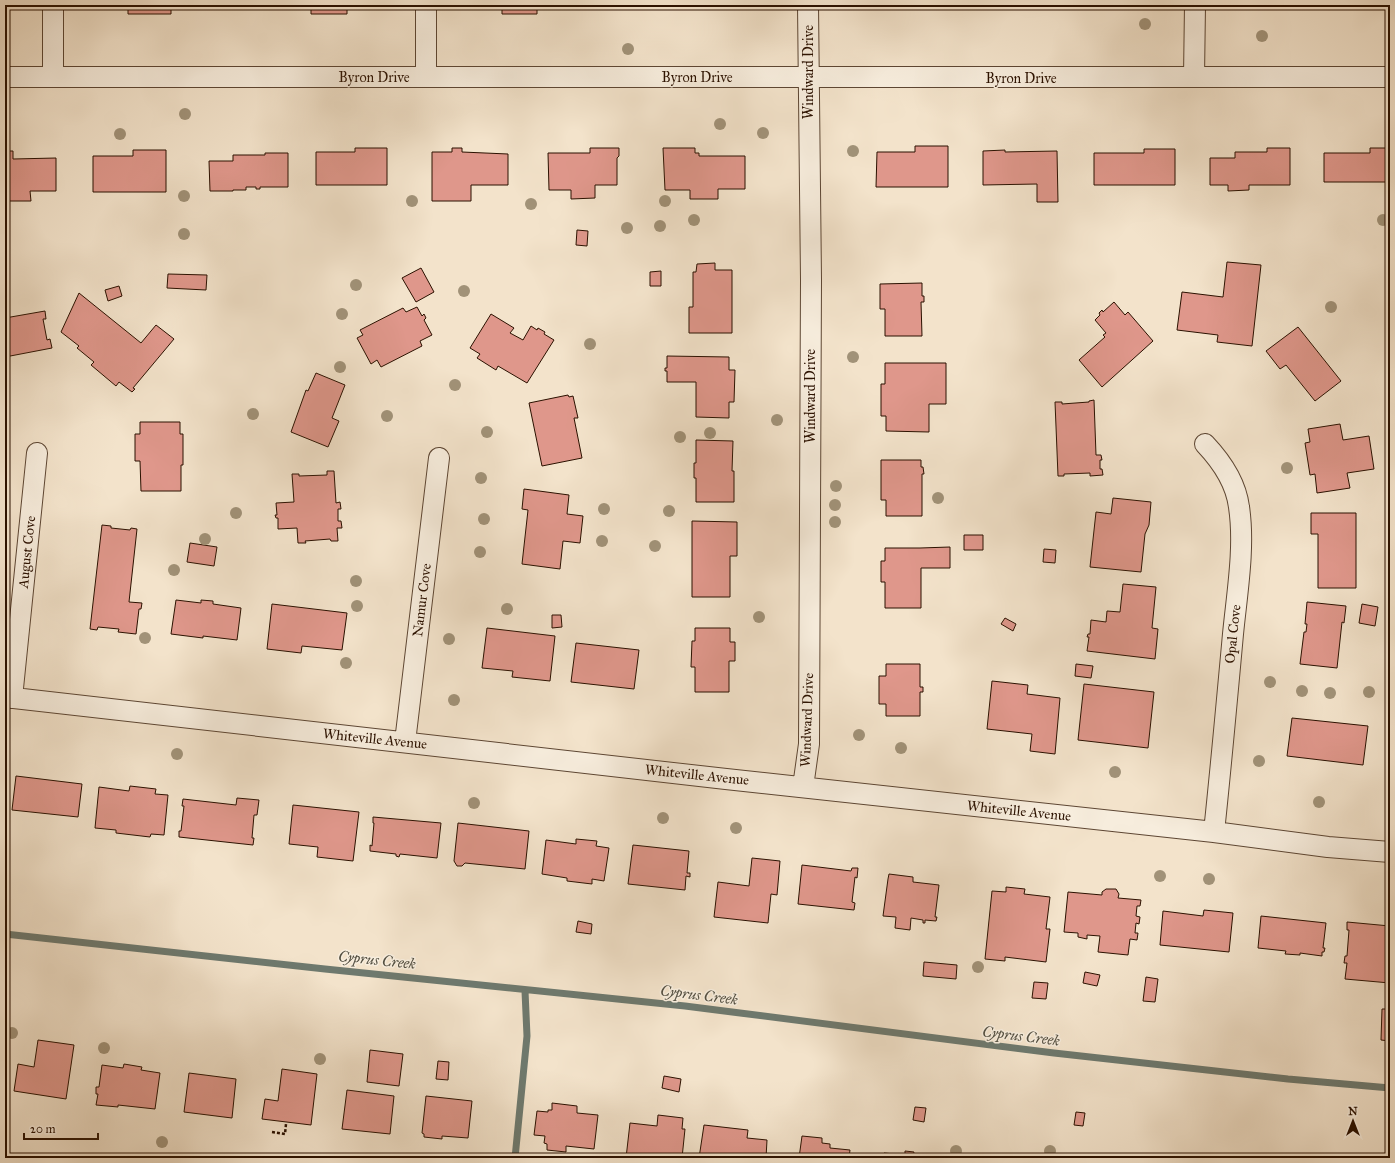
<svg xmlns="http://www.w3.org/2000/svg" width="1395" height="1163" font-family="'IM FELL Great Primer',serif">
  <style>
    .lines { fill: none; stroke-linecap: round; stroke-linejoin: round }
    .stream { stroke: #6e796e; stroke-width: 7 }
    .building { fill: #df978b; stroke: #2b1100 }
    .minor-casing { stroke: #5d4633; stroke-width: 22 }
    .path { stroke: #2b1100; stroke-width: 2.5; stroke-dasharray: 3 2; stroke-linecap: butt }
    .minor { stroke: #f7eddd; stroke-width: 20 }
    .tree { fill: #a19278 }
    .labels { text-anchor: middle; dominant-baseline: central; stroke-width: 3; stroke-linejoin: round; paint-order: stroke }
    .street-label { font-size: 14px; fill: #2b1100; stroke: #f7eddd }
    .water-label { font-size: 15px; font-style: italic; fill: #524e40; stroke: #f7eddd }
  </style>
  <rect width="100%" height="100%" fill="#f3e3cb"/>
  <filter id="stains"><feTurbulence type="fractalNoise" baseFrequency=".005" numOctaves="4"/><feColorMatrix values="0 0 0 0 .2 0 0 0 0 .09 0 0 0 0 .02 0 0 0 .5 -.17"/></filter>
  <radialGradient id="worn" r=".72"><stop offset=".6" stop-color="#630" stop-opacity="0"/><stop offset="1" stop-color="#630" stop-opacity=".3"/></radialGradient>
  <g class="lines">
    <path class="stream" d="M5,934L325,969L685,1006L1054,1053L1288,1079L1390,1088
      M515,1158L527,1036L525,991"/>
  </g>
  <path class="building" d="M128,5H171V14H128Z
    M311,5H347V14H311Z
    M502,5H537V14H502Z
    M646,5H735V6H646Z
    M915,146H948V187H876L877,152H915Z
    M355,148H387V185H316V152H355Z
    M452,148H462V152L508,154V185H471V201H432V152H452Z
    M590,148H619V156L617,158V185H595V198L571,199V190H549L548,153H590Z
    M663,148H695V153H699V156H745V189H718V199H690V190H665Z
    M1267,148H1290V185H1249V190L1228,191V185H1210V158H1235V152H1267Z
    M1370,148H1390V182H1324V153H1370Z
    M1144,149H1175V185H1094V153H1144Z
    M133,150H166V192H93V156H133Z
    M1005,150V152L1057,151L1058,202H1037V184L983,185V151Z
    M5,151H13V159L56,158V191H30L31,201H5Z
    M265,153H288V187H260V189H256V187H246V190H233V191H210L209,161H233V155H265Z
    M577,230L588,231L587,246L576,245Z
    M1227,262L1261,265L1252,346L1217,342L1218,335L1177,330L1182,292L1223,297Z
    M715,263V270H732V333H689V307H693V272H696L697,264Z
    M421,268L434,292L416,302L402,278Z
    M661,271V286H650V272Z
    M168,274L207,275L206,290L167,288Z
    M922,283V296H924V302H921L922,336H885V309H880V284Z
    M119,286L122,296L108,301L105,290Z
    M79,293L141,343L156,325L174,339L133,388L135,389L132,392L119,382L116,386L91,365L94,362L77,348L79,346L61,332Z
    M1114,302L1125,315L1128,312L1153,341L1102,387L1079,360L1105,337L1103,335L1106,333L1095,320L1100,315L1099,313L1102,310L1103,312Z
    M417,307L422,316L424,314L426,318L424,320L432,335L420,341L422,346L381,367L377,360L371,364L357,338L363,335L360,330L403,308L406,312Z
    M45,311L46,319H43L47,340L50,339L52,348L5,357V318Z
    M491,314L514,328L510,333L523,340L531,326L537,330L538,328L545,332L544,334L554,340L527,383L498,366L496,370L477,358L480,354L470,348Z
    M1298,327L1341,381L1315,401L1286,365L1280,369L1266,351Z
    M667,356L729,357V370H735L734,402H729V418L696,417V382H667V371H665V368H667Z
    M885,363H946V404H929V432L886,431V416H881V384H885Z
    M316,373L345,385L332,418L339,421L328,447L291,432L306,390L308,391Z
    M568,395L569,397L573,396L578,418H574L582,458L542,466L529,403Z
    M1094,400L1096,455H1101L1102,460H1100V469H1102L1103,475L1090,476V473L1064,474V476H1058L1055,402H1062V404L1089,402V401Z
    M140,422H180V434H183V465H181V491H141L140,461H135V434H140Z
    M1340,424L1343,440L1369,436L1374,469L1347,473L1350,488L1317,493L1315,474L1310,475L1305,443L1310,442L1308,429Z
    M696,440L733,441L732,471H734V502H696V478H694V463H696Z
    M881,460H921V467H923L924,474H922V516H886V500H881Z
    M327,471H334L336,503L340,502L341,509H338V521H341L342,528H337L338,541H331L330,539L305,541L306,543H298L297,528L278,529V518H276L275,515H277L276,503L294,502L292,474H299V476L327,475Z
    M524,489L569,495L567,514L583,516L580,543L563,541L560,569L522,564L528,510L522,509Z
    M1113,498L1151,502L1149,525L1145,534L1141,572L1090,567L1096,512L1111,514Z
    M1311,513H1356V588H1318V534H1311Z
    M692,521L737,522V556H730V597H692Z
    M102,525L111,526V528L130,530L131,528L137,529L129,602L142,603L141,609H139L136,634L118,632L119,629L98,627L97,630L90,629Z
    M964,535H983V550H964Z
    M190,543L217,547L214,566L187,562Z
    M950,547V568H921V608H885V582H881V561H885V548H920Z
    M1044,549L1056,550L1055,563L1043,562Z
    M1123,584L1156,587L1152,628L1158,629L1155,659L1087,651L1089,637H1087L1088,634H1090L1091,620L1106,622L1107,611L1120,612Z
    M176,600L201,603V600L213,601V604L241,608L237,640L203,636V638L171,634Z
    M1307,602L1346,606L1344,623L1342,622L1337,668L1300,664L1304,632H1306L1307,624H1305Z
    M272,604L347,613L342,650L302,646L301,653L267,649Z
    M1362,604L1378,607L1375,626L1359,623Z
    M552,615H561L562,627L552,628Z
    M1005,618L1016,624L1013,631L1001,624Z
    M487,628L555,636L550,681L512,677L513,671L482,668Z
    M695,628H730V642H735V661H729V692H695V667H691L692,641H695Z
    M576,643L639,650L634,689L571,682Z
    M886,664H920V687H923V692H920V716H886V704H879V676H886Z
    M1076,664L1093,666L1091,678L1075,676Z
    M992,681L1028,685L1027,694L1060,698L1055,754L1030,751L1032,734L987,729Z
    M1084,684L1154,692L1148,748L1078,740Z
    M1292,718L1368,726L1363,765L1287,756Z
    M1389,730H1390V773H1388Z
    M16,776L82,784L78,817L12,810Z
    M130,786L156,789L155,794L168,795L164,835L151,834L150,837L116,833V830L95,828L99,787L129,791Z
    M237,798L259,800L257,815H254L252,838H254L253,845L179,837V831H181L184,806H182L183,799L236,805Z
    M293,805L359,812L353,861L317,857L318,847L289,844Z
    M373,817L441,823L437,858L400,854L399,857L396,856V854L370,851V845L372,846L374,823H373Z
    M458,823L529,831L525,869L465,863L462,866H457L454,861Z
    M576,839L597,841L596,846L609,848L604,881L592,879V884L567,881V878L542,874L546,840L576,844Z
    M633,845L689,851L687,873H690V877L686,876L685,890L628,884Z
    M752,858L780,861L777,895L771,894L768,923L714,917L718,882L749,886Z
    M802,865L851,871L852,868H858L857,878L855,877L852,902L855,903L854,910L798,904Z
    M889,874L913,877V882L939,885L935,917H937L936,921L925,920V923H923V920L911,918L910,930L895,928L896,917L883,916L888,879Z
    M1006,887L1025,889L1024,894L1050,897L1046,929H1050L1046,962L1005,957V961L985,959L992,891L1006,892Z
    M1106,889H1116L1119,894L1118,898L1141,900L1140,906H1137L1136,916L1140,917L1139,924L1136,923L1135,933H1138L1137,940L1130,939L1128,955L1098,952L1100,936L1087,935V939L1078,937V933L1064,932L1068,892L1102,895V892Z
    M1204,910L1233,913L1229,952L1160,945L1163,911L1203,916Z
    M1261,916L1326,923L1323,948H1325L1324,952H1322V956L1300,953V955L1285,954L1286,951L1258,948Z
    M578,921L592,924L591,934L576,932Z
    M1347,922L1390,926V983L1345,979L1347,963H1344L1345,956H1347L1349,930H1347Z
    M924,962L957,965L956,979L923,976Z
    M1085,972L1100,975L1097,986L1083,983Z
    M1146,977L1158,979L1155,1002L1143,1001Z
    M1034,982L1048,983L1046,999L1032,998Z
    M1382,1009H1390V1041L1381,1040Z
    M38,1040L74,1045L66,1099L14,1091L18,1064L34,1067Z
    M370,1050L403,1054L399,1086L367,1082Z
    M438,1061L449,1062L448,1080L436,1079Z
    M124,1064L142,1067L141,1070L160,1073L155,1109L118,1105V1107L96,1105L98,1094H96V1087H99L102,1065L123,1068Z
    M282,1069L317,1074L311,1125L262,1119L265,1099L278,1101Z
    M189,1073L236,1079L232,1118L184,1112Z
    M664,1076L681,1079L679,1092L662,1088Z
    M347,1090L394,1096L390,1134L342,1129Z
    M426,1096L472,1101L468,1138L442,1136V1139L424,1137V1134L422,1133Z
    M552,1103L577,1106V1113L598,1115L594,1149L566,1146V1152L547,1150V1144L544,1143L545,1136L534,1135L537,1111L548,1112V1110H552Z
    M915,1107L926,1108L924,1122L913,1120Z
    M1076,1112L1085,1113L1083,1126L1074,1125Z
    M658,1115L683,1118L682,1129H685L682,1158H626L630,1123L657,1126Z
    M704,1125L748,1130L747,1138L767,1140L766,1158H699Z
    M802,1136L822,1138V1143L830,1144V1148L850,1150L849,1158H799Z
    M905,1151L914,1152L913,1156L935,1158H883L884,1153L905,1155Z"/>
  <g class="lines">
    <g class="minor-casing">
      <path id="minor" d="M53,5V76
        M5,77H1390
        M426,77V5
        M1194,77L1195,5
        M1205,444C1222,462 1236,483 1239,507C1245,547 1237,593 1233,634C1227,700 1221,766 1214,832
        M5,697L726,779L1214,832L1328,847L1390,852
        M12,698L37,453
        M405,742L439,458
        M803,787L809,744L811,280L808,5"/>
    </g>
    <path class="path" d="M272,1132L285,1134L286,1124"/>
    <use href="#minor" class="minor"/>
  </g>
  <g class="tree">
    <circle cx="1145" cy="24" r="6"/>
    <circle cx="1262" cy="36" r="6"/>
    <circle cx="628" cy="49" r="6"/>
    <circle cx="185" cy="114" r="6"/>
    <circle cx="720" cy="124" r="6"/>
    <circle cx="763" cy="133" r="6"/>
    <circle cx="120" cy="134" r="6"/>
    <circle cx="853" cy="151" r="6"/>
    <circle cx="184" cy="196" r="6"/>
    <circle cx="412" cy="201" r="6"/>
    <circle cx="665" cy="201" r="6"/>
    <circle cx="531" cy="204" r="6"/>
    <circle cx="694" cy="220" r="6"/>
    <circle cx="1383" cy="220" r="6"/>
    <circle cx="660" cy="226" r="6"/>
    <circle cx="627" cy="228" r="6"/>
    <circle cx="184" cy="234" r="6"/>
    <circle cx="356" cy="285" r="6"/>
    <circle cx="464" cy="291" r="6"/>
    <circle cx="1331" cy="307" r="6"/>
    <circle cx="342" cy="314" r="6"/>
    <circle cx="590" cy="344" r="6"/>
    <circle cx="853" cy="357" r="6"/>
    <circle cx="340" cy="367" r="6"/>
    <circle cx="455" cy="385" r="6"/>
    <circle cx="253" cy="414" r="6"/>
    <circle cx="387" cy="416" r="6"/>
    <circle cx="777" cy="420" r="6"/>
    <circle cx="487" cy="432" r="6"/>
    <circle cx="710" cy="433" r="6"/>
    <circle cx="680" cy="437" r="6"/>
    <circle cx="1287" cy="468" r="6"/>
    <circle cx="481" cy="478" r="6"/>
    <circle cx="836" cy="486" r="6"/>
    <circle cx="938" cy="498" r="6"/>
    <circle cx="835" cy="505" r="6"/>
    <circle cx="604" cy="509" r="6"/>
    <circle cx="669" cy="511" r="6"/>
    <circle cx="236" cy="513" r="6"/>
    <circle cx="484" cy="519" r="6"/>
    <circle cx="835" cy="522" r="6"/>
    <circle cx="205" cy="539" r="6"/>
    <circle cx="602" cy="541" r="6"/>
    <circle cx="655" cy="546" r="6"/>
    <circle cx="480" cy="552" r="6"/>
    <circle cx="174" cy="570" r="6"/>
    <circle cx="356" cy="581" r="6"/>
    <circle cx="357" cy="606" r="6"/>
    <circle cx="507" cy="609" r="6"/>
    <circle cx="759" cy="617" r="6"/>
    <circle cx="145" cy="638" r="6"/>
    <circle cx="449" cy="639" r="6"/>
    <circle cx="346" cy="663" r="6"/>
    <circle cx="1270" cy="682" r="6"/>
    <circle cx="1302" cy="691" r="6"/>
    <circle cx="1369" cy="692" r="6"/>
    <circle cx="1330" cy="693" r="6"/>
    <circle cx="454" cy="700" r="6"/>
    <circle cx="859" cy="735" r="6"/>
    <circle cx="901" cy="748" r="6"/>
    <circle cx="177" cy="754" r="6"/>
    <circle cx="1259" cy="761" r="6"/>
    <circle cx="1115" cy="772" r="6"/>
    <circle cx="1319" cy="802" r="6"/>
    <circle cx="474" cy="803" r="6"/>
    <circle cx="663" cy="818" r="6"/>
    <circle cx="736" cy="828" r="6"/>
    <circle cx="1160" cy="876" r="6"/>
    <circle cx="1209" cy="879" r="6"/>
    <circle cx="978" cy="967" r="6"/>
    <circle cx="12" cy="1033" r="6"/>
    <circle cx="104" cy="1048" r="6"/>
    <circle cx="320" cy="1059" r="6"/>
    <circle cx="162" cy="1142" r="6"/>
    <circle cx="956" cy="1151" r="6"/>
    <circle cx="1050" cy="1151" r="6"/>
  </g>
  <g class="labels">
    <g class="street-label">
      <text transform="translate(808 72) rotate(-90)">Windward Drive</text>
      <text x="374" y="77">Byron Drive</text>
      <text x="697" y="77">Byron Drive</text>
      <text x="1021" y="78">Byron Drive</text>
      <text transform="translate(810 396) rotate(-90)">Windward Drive</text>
      <text transform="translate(27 552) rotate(-84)">August Cove</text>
      <text transform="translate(422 600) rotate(-83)">Namur Cove</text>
      <text transform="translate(1233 634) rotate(-84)">Opal Cove</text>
      <text transform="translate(807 720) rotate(-88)">Windward Drive</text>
      <text transform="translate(375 739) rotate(6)">Whiteville Avenue</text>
      <text transform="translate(697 775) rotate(6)">Whiteville Avenue</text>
      <text transform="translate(1019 811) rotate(6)">Whiteville Avenue</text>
    </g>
    <g class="water-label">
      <text transform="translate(377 960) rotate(6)">Cyprus Creek</text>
      <text transform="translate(699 995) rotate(7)">Cyprus Creek</text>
      <text transform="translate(1021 1036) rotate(7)">Cyprus Creek</text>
    </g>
  </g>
  <rect width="1395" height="1163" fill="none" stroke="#f3e3cb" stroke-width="20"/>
  <rect x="6" y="6" width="1383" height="1151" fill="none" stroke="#2b1100" stroke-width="2"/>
  <rect x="10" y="10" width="1375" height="1143" fill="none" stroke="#2b1100"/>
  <g transform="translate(1353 1121)" stroke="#f7eddd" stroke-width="3" paint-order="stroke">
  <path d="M0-3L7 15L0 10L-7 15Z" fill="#2b1100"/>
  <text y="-6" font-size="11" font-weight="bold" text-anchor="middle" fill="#2b1100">N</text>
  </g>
  <path d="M24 1133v6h74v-6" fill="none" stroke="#2b1100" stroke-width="2"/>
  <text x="30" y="1133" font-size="12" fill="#2b1100" stroke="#f7eddd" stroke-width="3" paint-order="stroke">20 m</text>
  <rect width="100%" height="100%" filter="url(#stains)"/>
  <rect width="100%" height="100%" fill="url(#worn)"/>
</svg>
